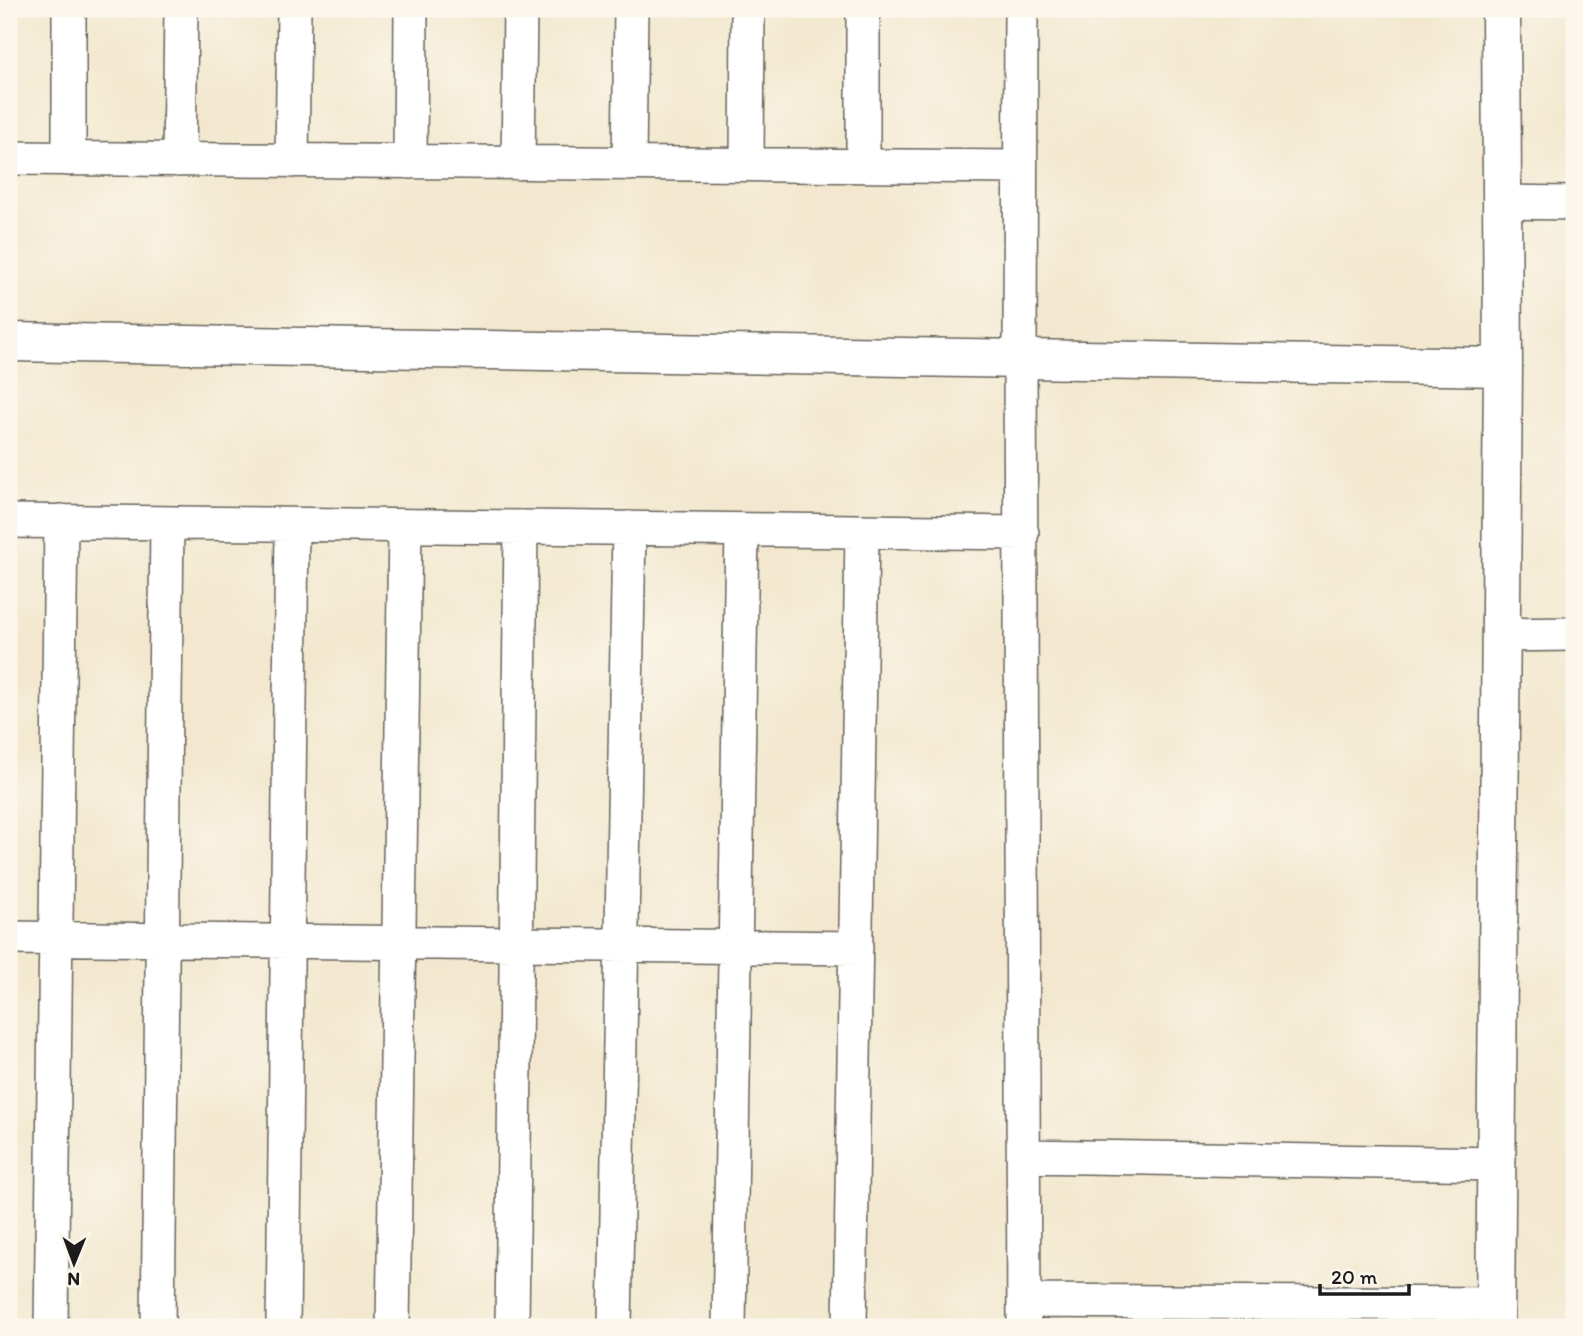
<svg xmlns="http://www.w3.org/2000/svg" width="1583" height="1336" font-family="Itim,sans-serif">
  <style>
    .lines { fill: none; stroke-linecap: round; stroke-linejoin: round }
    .minor-casing { stroke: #67635b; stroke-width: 36 }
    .tertiary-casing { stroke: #67635b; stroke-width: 41 }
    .minor { stroke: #fff; stroke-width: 33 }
    .tertiary { stroke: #fff; stroke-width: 38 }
  </style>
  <rect width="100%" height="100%" fill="#fbf7ec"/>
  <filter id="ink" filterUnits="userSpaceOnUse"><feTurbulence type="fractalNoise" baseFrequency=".0143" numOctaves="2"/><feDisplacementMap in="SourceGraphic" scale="14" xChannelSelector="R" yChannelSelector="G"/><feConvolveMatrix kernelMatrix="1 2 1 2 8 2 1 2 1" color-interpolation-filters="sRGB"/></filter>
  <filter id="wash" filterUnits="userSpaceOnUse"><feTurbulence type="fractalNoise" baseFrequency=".00686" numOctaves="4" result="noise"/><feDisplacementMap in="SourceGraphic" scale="28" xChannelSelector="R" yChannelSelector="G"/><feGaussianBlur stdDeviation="1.57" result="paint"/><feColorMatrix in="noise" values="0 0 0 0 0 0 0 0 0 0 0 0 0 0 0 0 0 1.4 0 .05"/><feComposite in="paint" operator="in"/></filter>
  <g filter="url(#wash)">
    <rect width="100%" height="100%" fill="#f3e8cf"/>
  </g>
  <g filter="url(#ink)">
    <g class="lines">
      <g class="minor-casing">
        <path id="minor" d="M1021,9L1020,359L1024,1327
          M9,158L1020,167
          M69,159V9
          M179,160L181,9
          M292,161L294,9
          M410,162L411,9
          M518,163L520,9
          M629,164L631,9
          M747,164L748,9
          M863,165V9
          M1502,202L1574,203
          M9,521L1022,533
          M1501,635L1574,634
          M9,938L856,948
          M1025,1156L1496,1164
          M1024,1301L1495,1304
          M51,1327L61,521
          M158,1327L167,523
          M283,1327L292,525
          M393,1327L405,526
          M512,1327L521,527
          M615,1327L629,528
          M729,1327L742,530
          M850,1327L862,531"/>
      </g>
      <g class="tertiary-casing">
        <path id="tertiary" d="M9,342L1503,367
          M1495,1327L1503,367L1501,9"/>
      </g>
      <use href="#minor" class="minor"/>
      <use href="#tertiary" class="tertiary"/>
    </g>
  </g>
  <rect width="1583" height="1336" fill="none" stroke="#fbf7ec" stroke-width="35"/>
  <g transform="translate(74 1263) rotate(181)" stroke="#fbf7ec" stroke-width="5" paint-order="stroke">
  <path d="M0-5L12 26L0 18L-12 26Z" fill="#1c1c1c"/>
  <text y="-10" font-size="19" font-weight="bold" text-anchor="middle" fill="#1c1c1c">N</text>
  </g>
  <path d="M1320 1284v10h89v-10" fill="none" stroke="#1c1c1c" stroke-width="3.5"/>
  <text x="1331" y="1284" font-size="21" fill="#1c1c1c" stroke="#fbf7ec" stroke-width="5" paint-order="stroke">20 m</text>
</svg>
